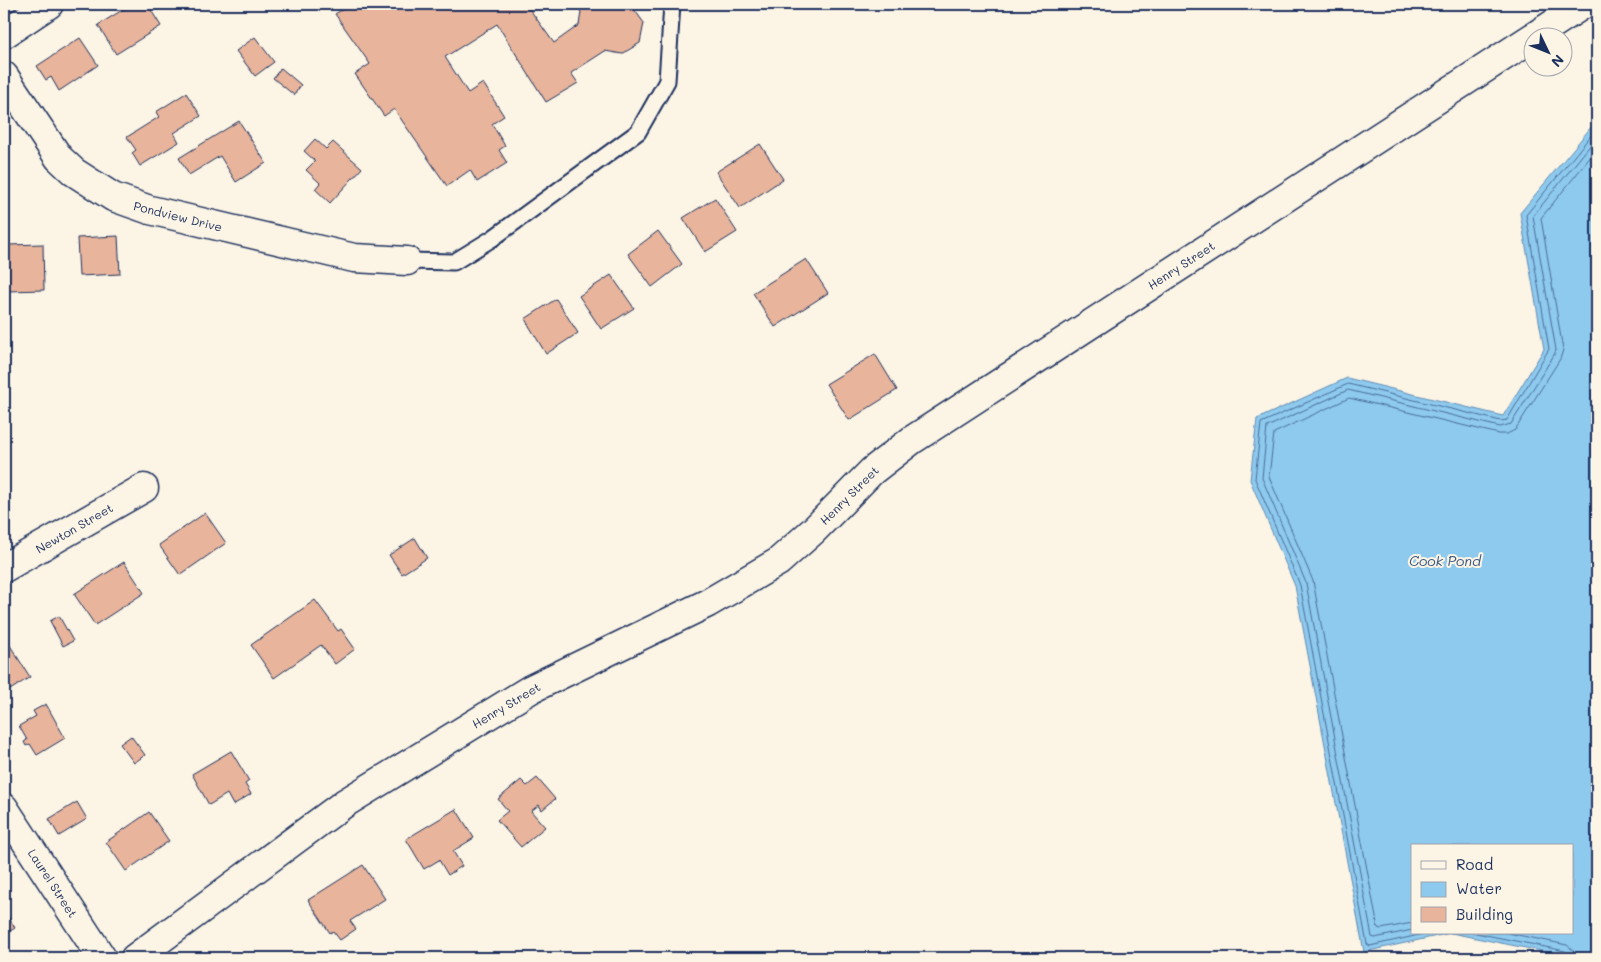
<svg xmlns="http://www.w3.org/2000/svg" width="1601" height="962" font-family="Mali,sans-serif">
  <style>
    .water { fill: #8ec9ee; stroke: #608bb4; fill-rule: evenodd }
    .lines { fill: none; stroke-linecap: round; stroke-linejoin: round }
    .shore { stroke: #496d98; stroke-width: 1 }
    .building { fill: #e8b49b; stroke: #1b2f5e }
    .lane-casing { stroke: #1b2f5e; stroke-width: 19 }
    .street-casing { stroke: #1b2f5e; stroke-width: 31 }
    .secondary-casing { stroke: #1b2f5e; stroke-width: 31 }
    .lane { stroke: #fcf5e5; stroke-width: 15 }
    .street { stroke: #fcf5e5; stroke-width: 28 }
    .secondary { stroke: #fcf5e5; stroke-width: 28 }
    .labels { text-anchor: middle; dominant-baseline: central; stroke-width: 4; stroke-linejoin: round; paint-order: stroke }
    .street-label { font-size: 12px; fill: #1b2f5e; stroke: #fcf5e5 }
    .water-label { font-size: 14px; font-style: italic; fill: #385682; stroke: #fcf5e5 }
  </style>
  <rect width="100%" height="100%" fill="#fcf5e5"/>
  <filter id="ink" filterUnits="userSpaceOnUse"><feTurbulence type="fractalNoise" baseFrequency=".02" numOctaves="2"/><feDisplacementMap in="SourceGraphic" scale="10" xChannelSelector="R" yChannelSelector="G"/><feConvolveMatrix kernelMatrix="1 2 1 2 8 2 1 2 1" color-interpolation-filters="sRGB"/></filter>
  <g filter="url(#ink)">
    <path class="water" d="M1597,120V958H1576L1451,933L1364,952L1295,586L1250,480L1257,419L1347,378L1503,416L1544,349L1520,213ZM1412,846H1572V933H1412Z"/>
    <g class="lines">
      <path class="shore" d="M1412,923L1381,929L1378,928L1313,581L1269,477L1274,433L1349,398L1499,434H1507L1515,430L1560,359L1563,350L1541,218L1597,149
        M1412,930L1375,938L1372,937L1306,583L1262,478L1267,427L1348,390L1500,427L1511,424L1554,355L1556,350L1533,216L1597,137
        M1428,933L1370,946L1367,944L1300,585L1255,479L1261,423L1348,384L1501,421L1507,420L1549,349L1526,215L1597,128
        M1476,933L1565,951L1568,954L1569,958
        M1508,933L1567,945L1574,951L1575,958"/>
    </g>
    <path class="building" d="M132,4H147L161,26L116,54L98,25Z
      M351,4H532L528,7L554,43L579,25L581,12L575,4L631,5L644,23L640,43L622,54L605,51L571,73L578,83L546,102L497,24L445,57L468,93L483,83L504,116L492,124L505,146L499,150L507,163L477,182L470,170L447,186L394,109L384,116L355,74L370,64L335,14Z
      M255,37L274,62L255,76L236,51Z
      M80,38L98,65L59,91L51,77L46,80L37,66Z
      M281,68L301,85L294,95L273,78Z
      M186,93L201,116L174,133L179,142L140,166L132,153L136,150L127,137L159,117L156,112Z
      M239,121L266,163L236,182L220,156L189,175L179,158Z
      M315,139L326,149L333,142L362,168L330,203L315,189L320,183L306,170L315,161L304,151Z
      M760,144L783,179L740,208L716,172Z
      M715,198L737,232L705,252L683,218Z
      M658,231L682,264L652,287L628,254Z
      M118,236L120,274L79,276L77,238Z
      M43,244L44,290L8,291L7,245Z
      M806,259L828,293L775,327L753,293Z
      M611,275L634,308L601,329L579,296Z
      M556,299L578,333L546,354L525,319Z
      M875,354L897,390L849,420L826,384Z
      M205,513L226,543L180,575L159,545Z
      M415,538L427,558L402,574L389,555Z
      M124,562L144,593L95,625L74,594Z
      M315,600L338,631L341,629L355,649L335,664L321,645L274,678L251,645Z
      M59,616L73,641L63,646L50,621Z
      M4,636L30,677L4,694Z
      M46,704L65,738L37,755L30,744L26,746L24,742L27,740L19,726L36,716L33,711Z
      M131,736L145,755L134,763L120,744Z
      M231,751L249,781L245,784L251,794L233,805L227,794L209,805L192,774Z
      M537,778L555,799L542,810L539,805L531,811L545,827L521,847L497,820L508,811L498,799L521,780L527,786Z
      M77,802L87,819L59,836L49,819Z
      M456,809L474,838L453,851L462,866L448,875L439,860L424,869L406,839Z
      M149,812L169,841L126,871L106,842Z
      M363,865L385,899L350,921L356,929L340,940L333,931L330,933L308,900Z
      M4,910L15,928L4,935Z"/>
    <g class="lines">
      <g class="lane-casing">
        <path id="lane" d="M407,261L454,262L493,238L638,132L667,81L672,4"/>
      </g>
      <g class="street-casing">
        <path id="street" d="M4,34L49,4
          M4,76L59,158L74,172L113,197L150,210L354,258L407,261
          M4,568L144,488
          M135,958L345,803L531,689L708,603L778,562L814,530L872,471L912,440L1584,4"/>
      </g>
      <g class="secondary-casing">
        <path id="secondary" d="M4,808L102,958"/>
      </g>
      <use href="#lane" class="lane"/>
      <use href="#street" class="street"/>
      <use href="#secondary" class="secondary"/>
    </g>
  </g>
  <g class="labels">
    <g class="street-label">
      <text transform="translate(178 216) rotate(14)">Pondview Drive</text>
      <text transform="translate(1181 265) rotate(-33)">Henry Street</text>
      <text transform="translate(849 495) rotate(-45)">Henry Street</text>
      <text transform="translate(74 528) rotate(-30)">Newton Street</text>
      <text transform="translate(506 705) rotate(-31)">Henry Street</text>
      <text transform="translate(53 883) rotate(57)">Laurel Street</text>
    </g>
    <g class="water-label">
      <text x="1445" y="560">Cook Pond</text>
    </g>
  </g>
  <rect width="1601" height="962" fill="none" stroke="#fcf5e5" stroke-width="20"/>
  <rect x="10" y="10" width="1581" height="942" fill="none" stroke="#1b2f5e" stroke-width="2" filter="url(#ink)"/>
  <rect x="1411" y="844" width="162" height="90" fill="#fcf5e5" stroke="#a2a6af"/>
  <rect x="1421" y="861" width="25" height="8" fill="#fcf5e5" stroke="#a2a6af"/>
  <text x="1456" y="870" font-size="15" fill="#1b2f5e">Road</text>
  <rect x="1421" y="882" width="25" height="15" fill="#8ec9ee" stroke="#a2a6af"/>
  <text x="1456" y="894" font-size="15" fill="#1b2f5e">Water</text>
  <rect x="1421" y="907" width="25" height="15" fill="#e8b49b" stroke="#a2a6af"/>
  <text x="1456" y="920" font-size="15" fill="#1b2f5e">Building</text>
  <g transform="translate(1548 52) rotate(133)"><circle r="24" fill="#fcf5e5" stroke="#a2a6af"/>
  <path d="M0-4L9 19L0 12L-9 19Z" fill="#1b2f5e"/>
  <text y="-8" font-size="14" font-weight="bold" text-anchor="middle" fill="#1b2f5e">N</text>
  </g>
</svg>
